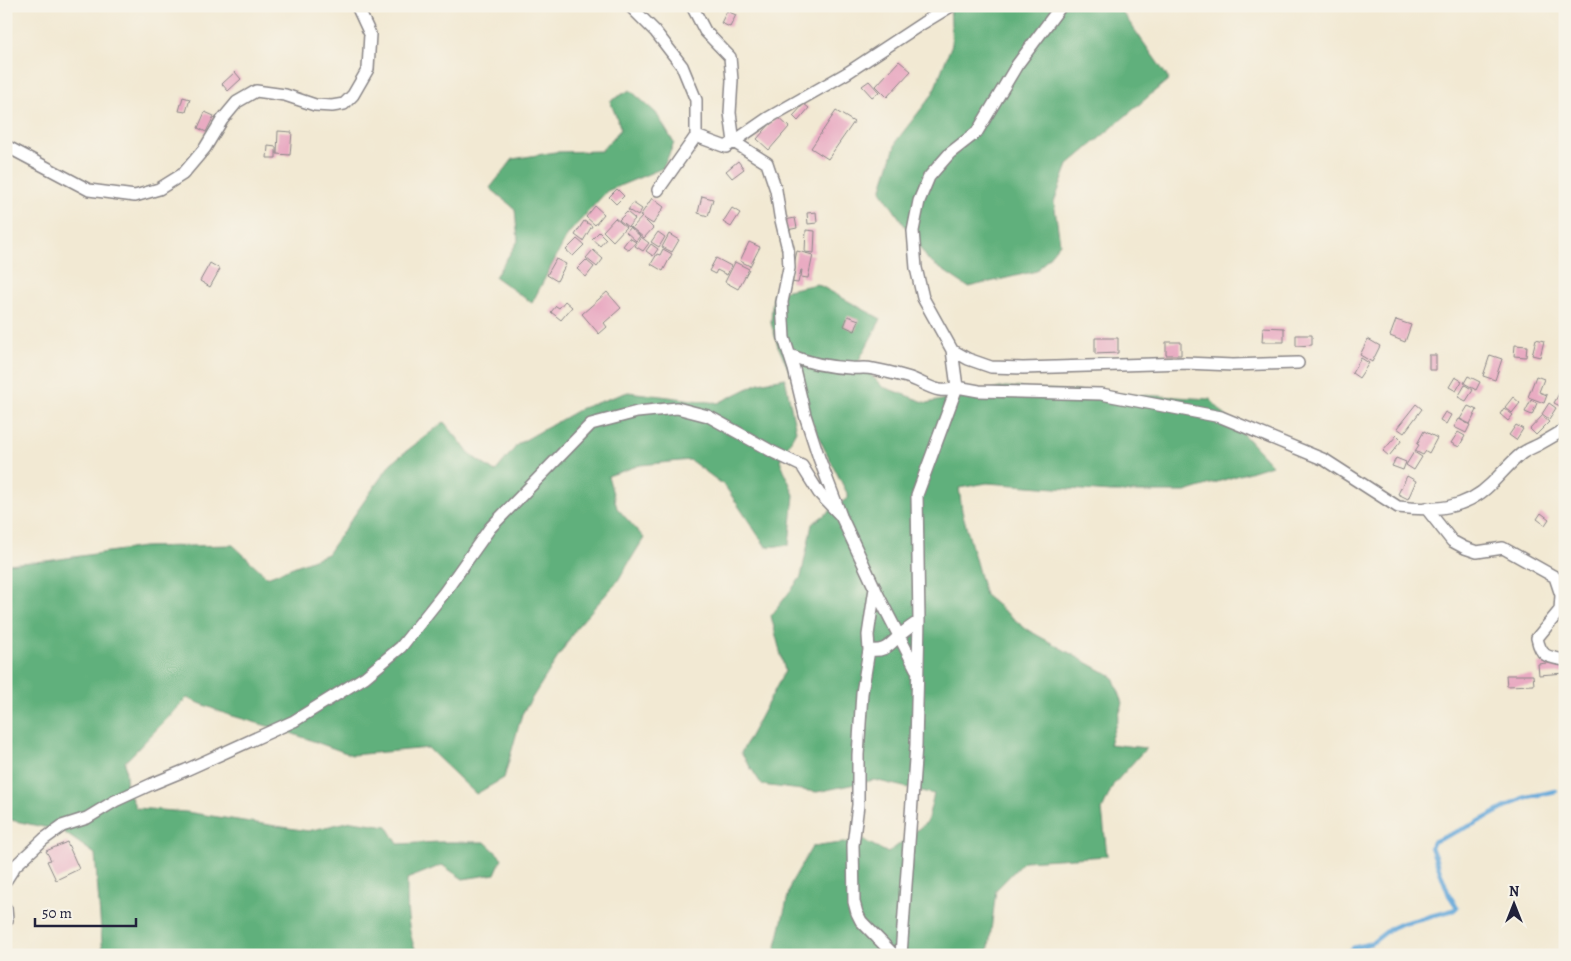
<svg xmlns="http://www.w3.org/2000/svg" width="1571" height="961" font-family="Alegreya,serif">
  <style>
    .forest { fill: #61b07c; stroke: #42695c }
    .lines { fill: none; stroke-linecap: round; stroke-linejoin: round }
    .stream { stroke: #64a7d9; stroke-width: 4.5 }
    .building { fill: #e9abc2 }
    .minor-casing { stroke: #8a8687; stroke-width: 14 }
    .minor { stroke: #fff; stroke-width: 11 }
  </style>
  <rect width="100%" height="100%" fill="#f7f3e8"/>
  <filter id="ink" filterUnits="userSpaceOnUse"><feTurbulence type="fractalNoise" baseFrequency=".02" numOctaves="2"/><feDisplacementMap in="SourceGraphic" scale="10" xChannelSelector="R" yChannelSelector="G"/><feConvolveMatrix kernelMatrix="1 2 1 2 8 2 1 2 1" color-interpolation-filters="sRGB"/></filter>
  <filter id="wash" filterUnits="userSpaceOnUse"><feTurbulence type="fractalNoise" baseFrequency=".0096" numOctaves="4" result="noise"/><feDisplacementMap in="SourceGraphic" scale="20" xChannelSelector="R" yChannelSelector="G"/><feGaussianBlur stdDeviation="1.12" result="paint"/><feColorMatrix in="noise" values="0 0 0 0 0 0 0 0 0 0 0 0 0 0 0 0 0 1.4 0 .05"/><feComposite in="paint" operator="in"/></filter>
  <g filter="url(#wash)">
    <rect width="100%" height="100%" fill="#f2e9d3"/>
    <path class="forest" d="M950,6H1118L1169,79L1068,165L1054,202L1060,243L1037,271L968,287L929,261L881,191L897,140L932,95L952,44Z
      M630,90L656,113L674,143L663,168L607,191L568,234L532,303L495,277L518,241L515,209L490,188L513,159L555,152L601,151L621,129L610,101Z
      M817,284L881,319L858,362L883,387L927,403L1005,387L1210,399L1272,465L1185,492H1111L987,483L959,488L962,511L985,595L1026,629L1113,677L1123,703L1109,744L1146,748L1113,785L1102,810L1107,856L1024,861L996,890L988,955H774L791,883L812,847L863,840L888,853L927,822L934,794L874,780L817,792L762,785L741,753L785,671L771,616L801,577L812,524L849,497L821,442L778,346L771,323L773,293Z
      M785,378L796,431L780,460L794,495L789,545L766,547L725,486L690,460L640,465L608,476L617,508L644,538L617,582L577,627L522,714L504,778L476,794L428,748L352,755L288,732L226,714L187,698L125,762L127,789L136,808L186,812L308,831L352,821L387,826L398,844L440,842H485L502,858L495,874L463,879L442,865L407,879C407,904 406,932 418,955H103L95,854L62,831L6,819V564L46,561L143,547L233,545L267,577L327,554L391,463L444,422L472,456L495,472L518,444L582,408L628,392L718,403L759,383Z"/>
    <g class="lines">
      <path class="stream" d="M1343,955L1353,948L1372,943L1391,928L1400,924L1454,910L1457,907L1449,895L1431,847L1433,842L1474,824L1523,798L1556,791"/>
    </g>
    <g id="blocks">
      <path class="building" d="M727,11L736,15L730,27L721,23Z
        M899,61L911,71L887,97L876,86Z
        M235,72L241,79L228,91L222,84Z
        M869,81L879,92L872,97L862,86Z
        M183,97L190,99L186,112L179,111Z
        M804,104L809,108L798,121L793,116Z
        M836,111L854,122L828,159L811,148Z
        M205,112L214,116L206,132L198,128Z
        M777,116L789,127L769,150L757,139Z
        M278,131L292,132L290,155L277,154Z
        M268,146L276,147V158H267Z
        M738,161L744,169L732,178L726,171Z
        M617,189L624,196L616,204L609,197Z
        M702,196L713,199L708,216L698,213Z
        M652,198L664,207L653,224L640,216Z
        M633,203L642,209L638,216L628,210Z
        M595,206L604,214L595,225L586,217Z
        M732,208L740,213L731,227L723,222Z
        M627,212L635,219L628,227L619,220Z
        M816,212L817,223L808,224L807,213Z
        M642,217L653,228L644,238L632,228Z
        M615,218L626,227L613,241L603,231Z
        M795,218L797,228L787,230L785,220Z
        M584,221L592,226L583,241L575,235Z
        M630,227L640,236L636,241L626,232Z
        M806,230L815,231L814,253L805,252Z
        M599,232L606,239L600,246L592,239Z
        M658,232L665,237L659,247L651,242Z
        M669,234L679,240L672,252L662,247Z
        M641,237L649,243L643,251L635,246Z
        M629,238L636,242L629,250L623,246Z
        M577,239L584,245L573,256L566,250Z
        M749,242L760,247L750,266L740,261Z
        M651,244L658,249L653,256L646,251Z
        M663,249L672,254L663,271L651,264L657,254L660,255Z
        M593,250L603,259L597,267L586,258Z
        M797,251L813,255L808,278L801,277L802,270H801L798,283L790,282Z
        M716,258L731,266L727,275L717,270L715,274L709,271Z
        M556,259L566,264L557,281L547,275Z
        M586,260L594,267L586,277L577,269Z
        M735,262L749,269L738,289L725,282Z
        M210,263L220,269L210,287L200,281Z
        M607,292L621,308L604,323L607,327L599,334L582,314Z
        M565,301L572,307L561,320L551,312L556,306L559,308Z
        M848,316L859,320L855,331L844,326Z
        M1396,320L1411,325L1405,342L1390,336Z
        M1263,327L1284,328V342H1262Z
        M1296,335H1312V345L1296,346Z
        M1095,338H1118V353L1095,354Z
        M1368,339L1380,346L1372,362L1360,355Z
        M1536,339L1544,341L1540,357L1532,355Z
        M1166,342H1181V355H1166Z
        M1515,345L1527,346L1526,357L1514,356Z
        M1429,355H1436V370H1429Z
        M1490,355L1502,359L1495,380L1483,376Z
        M1361,358L1369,363L1359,378L1352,373Z
        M1468,376L1480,382L1476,390L1464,383Z
        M1536,376L1544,379L1539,392L1547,395L1544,403L1528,397Z
        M1455,377L1462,381L1456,391L1449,387Z
        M1465,385L1473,390L1466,401L1458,397Z
        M1562,388L1565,390V400L1562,407L1554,403Z
        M1513,397L1520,403L1512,413L1505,407Z
        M1531,400L1537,403L1532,415L1525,412Z
        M1549,403L1556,408L1549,419L1542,414Z
        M1416,404L1422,409L1404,433L1397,428Z
        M1468,406L1477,410L1470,424L1460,419Z
        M1504,408L1513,415L1508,421L1500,414Z
        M1445,412L1451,415L1446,424L1440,420Z
        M1542,416L1549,422L1536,435L1530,429Z
        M1459,419L1470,425L1466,433L1454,427Z
        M1516,425L1523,429L1516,440L1509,435Z
        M1424,431L1437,438L1429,453L1426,451L1423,455L1415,451L1419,445L1417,444Z
        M1458,432L1465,436L1459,447L1451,443Z
        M1397,435L1402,440L1389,456L1383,451Z
        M1414,452L1422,457L1414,470L1406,465Z
        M1396,458L1406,462L1403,470L1392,466Z
        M1407,476L1416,481L1408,499L1398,494Z
        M1541,513L1549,519L1545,525L1537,519Z
        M1564,661L1565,673L1539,675L1538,664Z
        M1506,675H1533L1534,685L1507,686Z
        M67,842L79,869L56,880L47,861L51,860L46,851Z"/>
    </g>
  </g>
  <g filter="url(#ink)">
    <use href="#blocks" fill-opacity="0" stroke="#8a8687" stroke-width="1"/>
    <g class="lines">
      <g class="minor-casing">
        <path id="minor" d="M630,6L655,31L682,66L696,100V136
          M692,6L705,31L730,57L732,80L730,113L734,142L767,163L776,190L780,216L788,249L789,268L782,302L784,338L794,369L805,415L819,458L841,516L878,595L916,669
          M6,146L89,190L135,196L159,189L183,174L205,148L222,120L237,102L256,91L285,95L315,105L332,106L344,104L353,95L368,69L370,34L357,6
          M658,190L696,136L726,147L768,118L847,73L923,23L951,6
          M952,350L968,359L991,367L1023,368L1185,363L1233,365L1298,363
          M790,355C808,363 830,367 850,368C857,369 865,367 873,369C884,371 896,374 907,377C925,382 938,397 957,387L952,350L923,298L916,268L913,231L919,201L929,177L950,153L977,132L1017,65L1061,6
          M1426,508L1452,541L1465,548L1477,552L1503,548L1555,577L1561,595L1560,610L1537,638C1541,657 1547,657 1565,660
          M875,588L868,635L869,650L862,693L858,755V805L853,845L854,902L857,913L861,921L894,955
          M869,650C885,652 888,646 898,637C904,631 912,626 919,621
          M6,880L15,866L44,839L62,826L87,818L115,801L152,784L186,770L294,721L365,677L401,647L444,593L490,528L591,424L637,412L677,408L708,416L773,452L802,466L819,493L841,516
          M6,909L7,920L6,921
          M901,955L916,745L919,621L917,495L957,387L979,391L1101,394L1221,417L1325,460L1398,507C1433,511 1465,510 1491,484C1501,474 1510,463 1521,454C1526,450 1532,448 1538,445C1547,440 1556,435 1565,429"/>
      </g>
      <use href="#minor" class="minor"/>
    </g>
  </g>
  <rect width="1571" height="961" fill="none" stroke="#f7f3e8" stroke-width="25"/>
  <g transform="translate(1514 904)" stroke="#f7f3e8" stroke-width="4" paint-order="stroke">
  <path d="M0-4L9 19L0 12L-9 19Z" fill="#22223b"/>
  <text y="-8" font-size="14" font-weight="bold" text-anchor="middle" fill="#22223b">N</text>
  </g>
  <path d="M35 918v8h101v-8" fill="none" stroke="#22223b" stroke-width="2.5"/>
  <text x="42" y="918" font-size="15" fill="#22223b" stroke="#f7f3e8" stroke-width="4" paint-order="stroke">50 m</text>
</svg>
